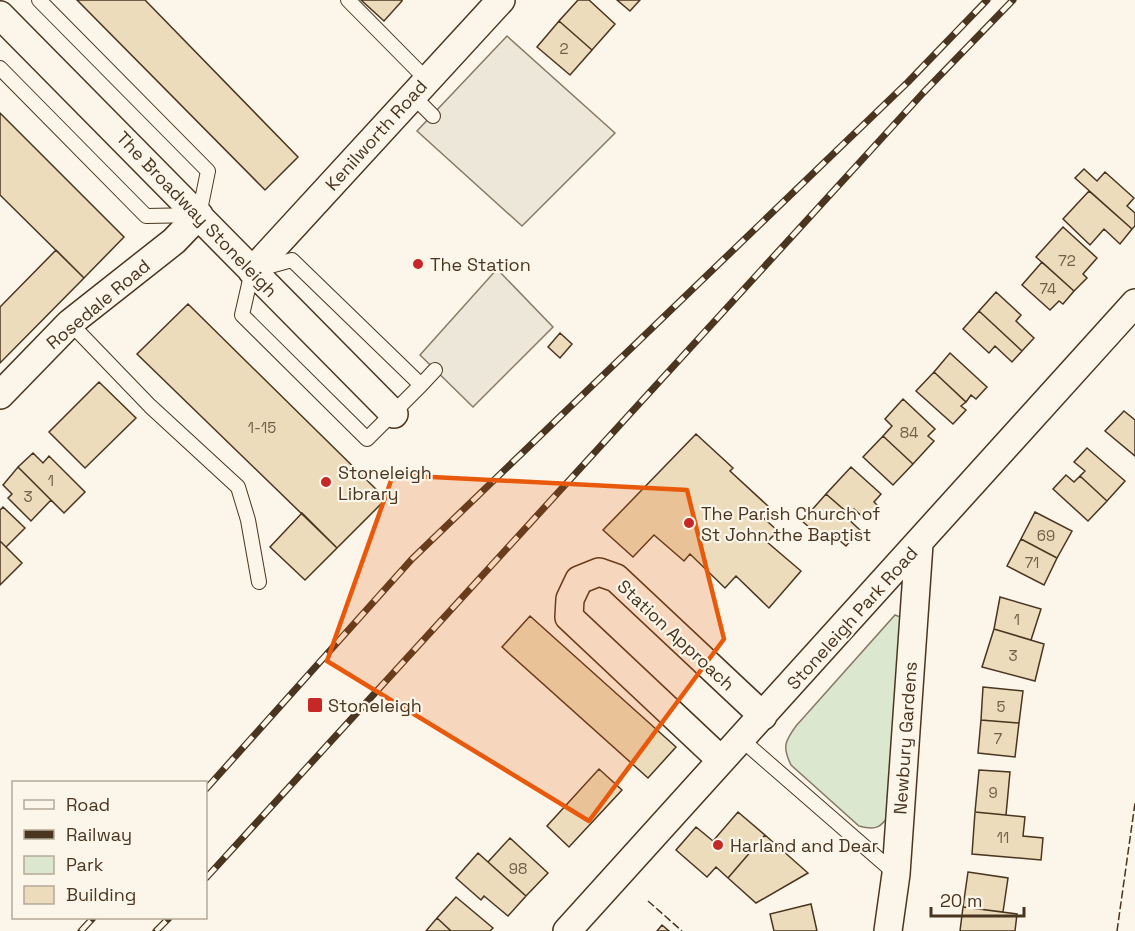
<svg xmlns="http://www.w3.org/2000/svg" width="1135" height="931" font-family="'Space Grotesk',sans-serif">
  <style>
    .green { fill: #dce7d0; stroke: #887966; stroke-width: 1.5 }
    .parking { fill: #ede7d9; stroke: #887966; stroke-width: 1.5 }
    .building { fill: #ecdcbc; stroke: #4a3520; stroke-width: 1.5 }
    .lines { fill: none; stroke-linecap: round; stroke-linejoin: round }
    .lane-casing { stroke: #4a3520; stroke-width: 16 }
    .street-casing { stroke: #4a3520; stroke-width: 30 }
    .lane { stroke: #fbf6e9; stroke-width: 14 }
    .street { stroke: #fbf6e9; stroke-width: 27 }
    .rail-casing { stroke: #4a3520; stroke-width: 7 }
    .rail { stroke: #fbf6e9; stroke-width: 4.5; stroke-dasharray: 14; stroke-linecap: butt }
    .fence { stroke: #4a3520; stroke-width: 1.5; stroke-dasharray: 8 3; stroke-linecap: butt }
    .marked { fill: #e8590c; fill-opacity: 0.2; stroke: #e8590c; stroke-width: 4.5; stroke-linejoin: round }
    .poi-dot { fill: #c62828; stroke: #fbf6e9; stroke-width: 2 }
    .labels { text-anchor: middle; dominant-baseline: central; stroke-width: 4.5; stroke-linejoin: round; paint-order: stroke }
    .number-label { font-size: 15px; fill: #725f47 }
    .street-label { font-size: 18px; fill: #4a3520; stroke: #fbf6e9 }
    .poi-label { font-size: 18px; fill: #4a3520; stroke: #fbf6e9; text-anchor: start }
  </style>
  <rect width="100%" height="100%" fill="#fbf6e9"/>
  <path class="green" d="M895,615L903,618L891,813C881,827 877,831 859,826L791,765C782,747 785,741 796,726Z"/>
  <path class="parking" d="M507,36L615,133L522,226L417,131Z
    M497,269L553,327L473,407L420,355Z"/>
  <path class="building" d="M77,0H145L298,157L265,190Z
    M361,0H402V1L384,21Z
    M578,0H589L615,24L592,50L559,21Z
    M617,0H640L630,11Z
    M559,21L592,50L570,75L537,47Z
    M0,113L124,237L84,278L0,195Z
    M1084,169L1097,181L1105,172L1134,198L1127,206L1135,213V226L1132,229L1075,178Z
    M1089,191L1132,229L1120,244L1104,229L1090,245L1063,219Z
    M1063,227L1097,258L1083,274L1087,278L1074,291L1036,257Z
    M56,250L84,278L0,363V307Z
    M1042,262L1074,291L1063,304L1059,301L1050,310L1022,285Z
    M996,292L1021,315L1016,321L1034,338L1022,351L979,311Z
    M188,304L386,499L337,548L137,354Z
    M979,311L1022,351L1012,362L995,346L989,353L963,329Z
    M560,333L572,344L560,358L548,347Z
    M950,353L987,387L976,399L971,395L966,402L934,372Z
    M934,372L966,402L961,406L966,410L953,424L916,391Z
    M99,382L136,418L85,468L49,432Z
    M903,399L935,429L928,436L934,441L913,464L883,436L892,426L885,419Z
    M1124,411L1135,420V456L1105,431Z
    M696,434L733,468L730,471L769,507L760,515L778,531L767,542L801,571L769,608L736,576L725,588L690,554L684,561L654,535L633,557L603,530Z
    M883,436L913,464L893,485L863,457Z
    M1087,448L1125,481L1107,501L1080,476L1085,471L1074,462Z
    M33,453L43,463L49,456L85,492L64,513L18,467Z
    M18,467L51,500L31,521L8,498L12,494L3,485Z
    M851,467L881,494L874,502L879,507L866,520L854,509L849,514L826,494Z
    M1066,475L1074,482L1080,476L1107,501L1088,521L1053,489Z
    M826,494L849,514L846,517L860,530L846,546L832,534L825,541L802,521Z
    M3,507L25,528L6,547L0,541V510Z
    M1035,512L1072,531L1057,558L1021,539Z
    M302,513L337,548L305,580L270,547Z
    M1021,539L1057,558L1044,585L1007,566Z
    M0,541L22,563L0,585Z
    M1000,597L1041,609L1031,640L994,629Z
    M530,616L676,747L648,778L502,647Z
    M994,629L1044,644L1035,681L982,667Z
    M983,687L1023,691L1019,723L981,720Z
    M981,720L1019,723L1015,757L978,753Z
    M599,769L622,790L569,847L547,826Z
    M979,770L1010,772L1006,815L975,812Z
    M738,812L765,835L728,878L716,867L707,877L676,850L696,827L713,841Z
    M975,812L1025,817L1023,836L1043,838L1041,860L972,854Z
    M765,835L808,873L756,903L728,878Z
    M510,838L548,873L526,896L488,862Z
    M478,853L526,896L508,916L484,896L481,900L456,878Z
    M968,872L1008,878L1003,912L963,907Z
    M456,897L493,928L490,931H451L437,918Z
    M811,904L817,931H774L770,914Z
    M963,907L1017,914L1015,931H960Z
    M437,918L451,931H426Z
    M662,925L669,931H657Z"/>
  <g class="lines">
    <g class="lane-casing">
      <path id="lane" d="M348,0L427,80
        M0,68L146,216L199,215L208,171L39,0
        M412,95L433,116
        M292,260L421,385L367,439L242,315L252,271Z
        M70,323L150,406L238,487L248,520L259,582
        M421,385L435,370
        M742,740L896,874"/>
    </g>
    <g class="street-casing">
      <path id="street" d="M0,15L394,414
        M252,271L501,0
        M0,395L70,323L174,241L199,215
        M721,760L569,617L570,599L579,580L599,572L616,578L763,716
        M567,931L1135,303
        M888,931L896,874L919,544"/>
    </g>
    <use href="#lane" class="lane"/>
    <use href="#street" class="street"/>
    <g class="rail-casing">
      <path id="rail" d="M206,789L412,559L908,82L987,0
        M206,878L923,93L1013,0
        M81,931L93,918
        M156,931L169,918"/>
    </g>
    <use href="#rail" class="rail"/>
    <path class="fence" d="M648,901L682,931
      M1117,931L1135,803"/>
  </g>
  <path class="marked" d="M393,475L687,490L724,639L589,821L327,661Z"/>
  <g class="poi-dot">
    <circle cx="418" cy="264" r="6"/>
    <circle cx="326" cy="482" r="6"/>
    <circle cx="689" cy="523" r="6"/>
    <rect x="307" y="697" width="16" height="16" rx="3"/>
    <circle cx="718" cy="845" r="6"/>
  </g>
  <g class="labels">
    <g class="number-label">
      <text x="564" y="48">2</text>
      <text x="1067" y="260">72</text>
      <text x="1048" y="288">74</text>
      <text x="262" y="427">1-15</text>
      <text x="909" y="432">84</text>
      <text x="51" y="480">1</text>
      <text x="28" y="496">3</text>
      <text x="1046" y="535">69</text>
      <text x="1032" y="562">71</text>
      <text x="1017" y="619">1</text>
      <text x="1013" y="655">3</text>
      <text x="1001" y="706">5</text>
      <text x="998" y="738">7</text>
      <text x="993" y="792">9</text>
      <text x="1003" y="837">11</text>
      <text x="518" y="868">98</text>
    </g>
    <g class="street-label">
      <text transform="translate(376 135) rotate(-48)">Kenilworth Road</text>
      <text transform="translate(197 214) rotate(46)">The Broadway Stoneleigh</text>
      <text transform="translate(98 304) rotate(-40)">Rosedale Road</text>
      <text transform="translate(852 618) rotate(-48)">Stoneleigh Park Road</text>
      <text transform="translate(676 635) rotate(43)">Station Approach</text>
      <text transform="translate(905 738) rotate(-86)">Newbury Gardens</text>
    </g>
    <g class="poi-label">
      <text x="430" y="264">The Station</text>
      <text x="338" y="472">Stoneleigh<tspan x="338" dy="21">Library</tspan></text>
      <text x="701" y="513">The Parish Church of<tspan x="701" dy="21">St John the Baptist</tspan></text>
      <text x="328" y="705">Stoneleigh</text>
      <text x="730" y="845">Harland and Dear</text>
    </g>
  </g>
  <rect x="12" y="781" width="195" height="138" fill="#fbf6e9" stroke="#b4a999" stroke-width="1.5"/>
  <rect x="24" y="800" width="30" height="9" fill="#fbf6e9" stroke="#b4a999" stroke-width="1.5"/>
  <text x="66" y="811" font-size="18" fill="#4a3520">Road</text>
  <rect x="24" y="830" width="30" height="9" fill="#4a3520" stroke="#b4a999" stroke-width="1.5"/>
  <text x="66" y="841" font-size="18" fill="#4a3520">Railway</text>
  <rect x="24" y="856" width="30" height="18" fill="#dce7d0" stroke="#b4a999" stroke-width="1.5"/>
  <text x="66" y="871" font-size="18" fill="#4a3520">Park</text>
  <rect x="24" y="886" width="30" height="18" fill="#ecdcbc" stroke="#b4a999" stroke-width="1.5"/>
  <text x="66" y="901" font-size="18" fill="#4a3520">Building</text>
  <path d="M931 907v9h93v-9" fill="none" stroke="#4a3520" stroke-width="3"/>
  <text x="940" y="907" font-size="18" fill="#4a3520" stroke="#fbf6e9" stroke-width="4.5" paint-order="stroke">20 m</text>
</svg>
